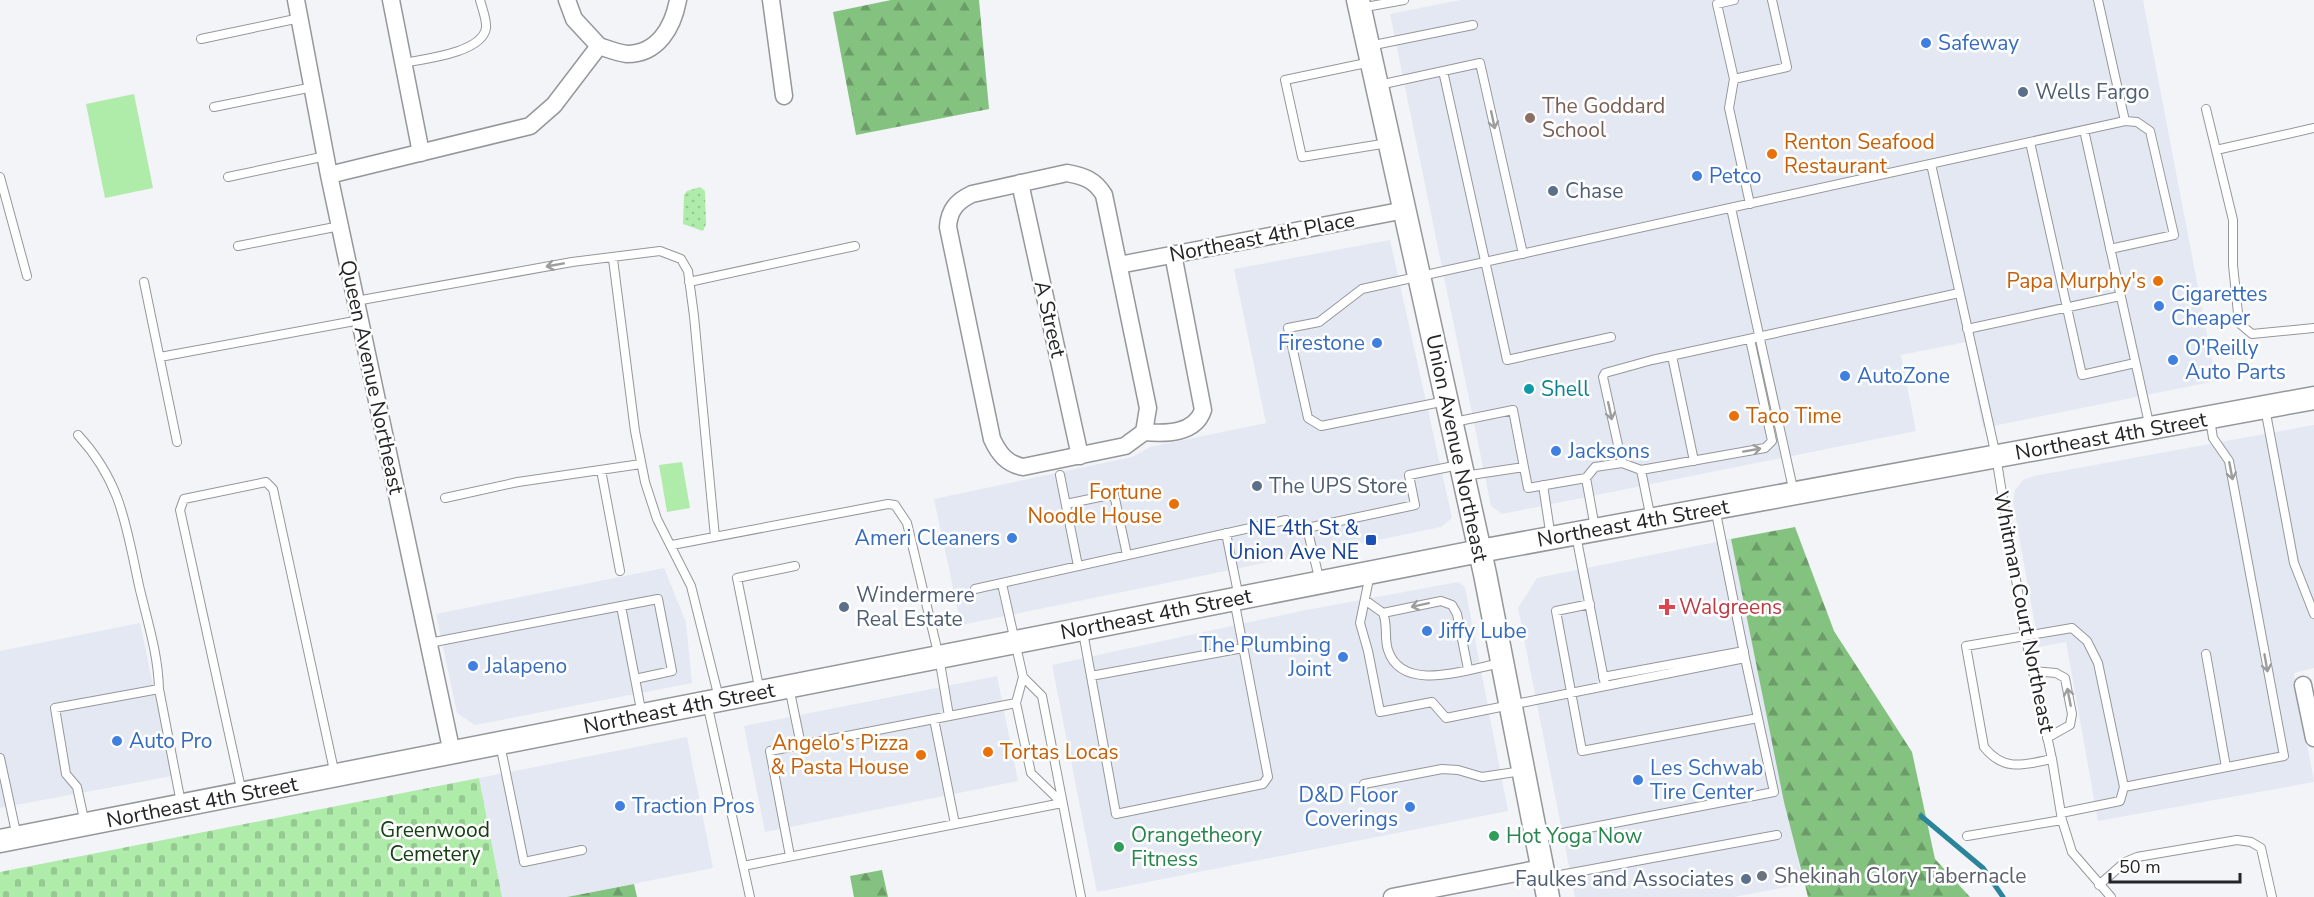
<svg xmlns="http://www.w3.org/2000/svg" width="2314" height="897" font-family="'Nunito Sans',sans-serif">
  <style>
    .built { fill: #e3e8f3 }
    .grass { fill: #afeba9 }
    .forest { fill: url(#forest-firs) }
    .cemetery { fill: url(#cemetery-stones) }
    .park { fill: url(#park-dots) }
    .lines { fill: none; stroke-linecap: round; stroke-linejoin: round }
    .stream { stroke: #2a849a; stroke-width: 5 }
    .lane-casing { stroke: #95979b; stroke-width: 10 }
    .street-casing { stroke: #95979b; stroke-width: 19 }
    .secondary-casing { stroke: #95979b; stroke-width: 25 }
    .lane { stroke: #fff; stroke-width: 8 }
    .street { stroke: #fff; stroke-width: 16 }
    .secondary { stroke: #fff; stroke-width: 22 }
    .oneway { stroke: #9d9d9e }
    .shop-dot { fill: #3f7fe0; stroke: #fff; stroke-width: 2 }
    .service-dot { fill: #5c6f8a; stroke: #fff; stroke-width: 2 }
    .education-dot { fill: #8d6e63; stroke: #fff; stroke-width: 2 }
    .food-dot { fill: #e8710a; stroke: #fff; stroke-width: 2 }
    .culture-dot { fill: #0f9aa8; stroke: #fff; stroke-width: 2 }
    .transit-dot { fill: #1a4fb4; stroke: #fff; stroke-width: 2 }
    .health-dot { fill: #e0444e; stroke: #fff; stroke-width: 2 }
    .leisure-dot { fill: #2e9e5b; stroke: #fff; stroke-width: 2 }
    .worship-dot { fill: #6b7280; stroke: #fff; stroke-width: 2 }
    .labels { text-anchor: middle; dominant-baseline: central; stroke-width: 5; stroke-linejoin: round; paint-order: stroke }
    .shop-label { font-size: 21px; fill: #366cbe; stroke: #fff; text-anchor: start }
    .service-label { font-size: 21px; fill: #4e5e75; stroke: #fff; text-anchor: start }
    .education-label { font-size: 21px; fill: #785e54; stroke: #fff; text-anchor: start }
    .food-label { font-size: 21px; fill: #c56008; stroke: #fff; text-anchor: start }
    .street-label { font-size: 21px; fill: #252527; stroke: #fff }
    .culture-label { font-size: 21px; fill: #0d838f; stroke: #fff; text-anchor: start }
    .transit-label { font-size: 21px; fill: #164399; stroke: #fff; text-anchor: end }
    .health-label { font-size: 21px; fill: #be3a42; stroke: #fff; text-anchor: start }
    .park-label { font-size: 21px; fill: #154013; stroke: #fff }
    .leisure-label { font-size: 21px; fill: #27864d; stroke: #fff; text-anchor: start }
    .worship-label { font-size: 21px; fill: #5b616d; stroke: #fff; text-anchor: start }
  </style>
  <defs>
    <pattern id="forest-firs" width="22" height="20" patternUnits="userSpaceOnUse" patternTransform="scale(1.5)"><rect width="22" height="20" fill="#84c27f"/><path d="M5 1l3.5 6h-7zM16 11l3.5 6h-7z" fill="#6c9d68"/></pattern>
    <pattern id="cemetery-stones" width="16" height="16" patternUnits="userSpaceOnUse" patternTransform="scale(1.5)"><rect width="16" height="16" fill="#afeba9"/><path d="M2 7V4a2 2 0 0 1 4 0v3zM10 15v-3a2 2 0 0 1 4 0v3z" fill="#96c991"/></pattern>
    <pattern id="park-dots" width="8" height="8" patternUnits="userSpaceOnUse" patternTransform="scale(1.5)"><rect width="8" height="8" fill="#afeba9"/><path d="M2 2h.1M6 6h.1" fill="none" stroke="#96c991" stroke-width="1.8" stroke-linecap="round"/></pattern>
  </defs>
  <rect width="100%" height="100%" fill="#f3f4f8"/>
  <path class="built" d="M1460,0H2143L2216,381L1983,428L1966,342L1901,355L1916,431L1502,514L1491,506L1390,14Z
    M1390,240L1452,518L1441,527L961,625L934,499L1132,457L1150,447L1266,423L1234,269Z
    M2314,425V668L2294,673L2314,782L2098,821L2066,642L2039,647L2013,503L2015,490L2023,480L2034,476Z
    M1731,539L1803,884L1734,897H1575L1518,608L1537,578Z
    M664,568L686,622L692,683L475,725L457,713L436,614Z
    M1458,582L1465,587L1508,811L1097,892L1052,665L1306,610Z
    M140,623L172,776L0,808V651Z
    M997,676L1018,781L765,832L744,726Z
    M687,737L713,868L567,897H502L479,778Z"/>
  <path class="grass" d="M134,94L153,188L105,198L86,104Z
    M682,462L690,508L667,512L659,465Z"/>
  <path class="forest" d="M891,0H979L989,109L856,135L833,12Z
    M1795,527L1834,631L1912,752L1935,859L1970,897H1808L1784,802L1731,539Z
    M882,870L888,897H854L850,876Z
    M634,884L637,897H567Z"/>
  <path class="cemetery" d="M479,778L502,897H0V872Z"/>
  <path class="park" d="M700,187L705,191L706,224L703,231L683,224L684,195L687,191Z"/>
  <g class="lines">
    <path class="stream" d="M1921,816L1983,868L2003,897"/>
    <g class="lane-casing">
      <path id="lane" d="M1734,0L1717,4L1734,79L1729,108L1750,204
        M1360,8L1404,0
        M201,39L300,18
        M1369,46L1473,25
        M1371,62L1285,80L1302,157L1388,143
        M403,63C424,59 482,53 486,28C487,20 482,8 480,0
        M1443,71L1507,360L1611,337
        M1734,79L1787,67L1772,0
        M1379,85L1480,63L1523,254
        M214,107L313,87
        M2206,109L2233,220V265L2239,323L2252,334L2314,328
        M2084,130L2150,428
        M2030,142L2082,375L2135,363
        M2216,150L2314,128
        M1931,164L1996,456L2025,635L2052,759L2062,820L2072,852L2111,897
        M0,177L27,276
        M228,177L326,156
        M1731,208L1794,493
        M238,246L340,226
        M2110,249L2174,235L2150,131L2137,122L2125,121
        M613,259L635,431L645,482L657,519L691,586L719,698
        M144,282L177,442
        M689,282L855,246
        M356,301L572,262L660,251L681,259L688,271L694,316L715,537
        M1967,329L2120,296
        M1672,356L1694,461
        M160,357L360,320
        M1446,401L1321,426L1308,418L1288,328L1319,322L1362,289L2125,121L2098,0
        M2265,408L2294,563L2314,614
        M1454,422L1513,410L1528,488L1586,478L1595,467L1622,463L1641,470L1765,448L1772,441L1750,339
        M78,435C123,484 126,528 140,590C148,623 158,654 159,689
        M1622,463L1603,377L1605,373L1652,360L1959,293
        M601,470L620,571
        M1641,470L1651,519
        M1060,475L1078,566
        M1464,476L1524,467
        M1586,478L1595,528
        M1543,485L1551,538
        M445,498L518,482L641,464
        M1066,504L1114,494L1127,555
        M1226,533L1239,598
        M1576,535L1605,685
        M672,545L888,504L895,505L907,523L939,657L949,716
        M1370,574L1360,623L1368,651L1380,712L1432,702L1446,718L1745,658L1715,508
        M1320,582L1307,528L1415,505L1409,475L1459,465
        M1002,584L1023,677L1042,696L1081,897
        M975,589L1286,520
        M1365,600L1383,613C1388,625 1384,638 1388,650C1402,694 1468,669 1501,663
        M1590,604L1556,611L1582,751L1758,718
        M621,606L658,599L672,671L635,679
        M1383,613L1441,601L1452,605L1457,614L1468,669
        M1083,632L1116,814L1263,784L1268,777L1234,599
        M429,643L621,606L642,715
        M2206,654L2226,767
        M2033,671L2056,673L2065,678L2072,714L2070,725L2047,738
        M1091,676L1243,648
        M1603,677L1744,651
        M789,687L801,745L1016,703
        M760,692L737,578L795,566
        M707,703L750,897
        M934,719L955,824
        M500,744L524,862L582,850
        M0,758L17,837
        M2052,759C2024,765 2004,772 1984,747L1966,646L2072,628L2087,641L2098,663L2124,787L2284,756L2229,461L2213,438L2210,419
        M1364,784L1442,769L1458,770L1482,777L1522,771
        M242,793L180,510L184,499L266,482L273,489L335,775
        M2061,813L2120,801L2124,787
        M85,824L77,787L66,774L55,708L159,689L181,803
        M1967,836L2062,820
        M1537,838L1774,792L1745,658
        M790,856L770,751L801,745
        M743,866L1062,803L1031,773L1016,703L1023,677
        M1544,878L1777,835
        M2099,885L2125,862L2137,857L2237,840L2251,842L2261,848L2272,897"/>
    </g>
    <g class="street-casing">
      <path id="street" d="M296,0L329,175L452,753
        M391,0L421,153
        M567,0L574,19L599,46
        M771,0L784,96
        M329,175L530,126L554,105L599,46C608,49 618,53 627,54C658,54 673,27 678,0
        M1020,183L1080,456
        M1119,265L1405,210
        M1144,432L1148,408L1104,195C1095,180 1084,176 1067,173L972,194C957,201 949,210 948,227L992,439C999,454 1007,464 1023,467L1125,446L1144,432C1166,434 1195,434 1203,410L1173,254
        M2303,685L2314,738
        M1392,897L1542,868"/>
    </g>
    <g class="secondary-casing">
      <path id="secondary" d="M1358,0L1485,574L1548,897
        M0,841L1480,551L2314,398"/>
    </g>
    <use href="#lane" class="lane"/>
    <use href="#street" class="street"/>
    <use href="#secondary" class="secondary"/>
  </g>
  <defs><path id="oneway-shaft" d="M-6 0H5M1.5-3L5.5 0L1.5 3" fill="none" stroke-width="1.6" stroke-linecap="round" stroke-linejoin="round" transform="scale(1.5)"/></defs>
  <g class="oneway">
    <use href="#oneway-shaft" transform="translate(1493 120) rotate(78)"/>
    <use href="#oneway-shaft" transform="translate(555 265) rotate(170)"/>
    <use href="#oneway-shaft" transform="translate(1610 411) rotate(78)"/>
    <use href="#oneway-shaft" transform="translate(1752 450) rotate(-10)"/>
    <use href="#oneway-shaft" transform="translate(2231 471) rotate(79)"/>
    <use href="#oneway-shaft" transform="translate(1420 605) rotate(168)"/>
    <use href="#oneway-shaft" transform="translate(2266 663) rotate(80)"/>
    <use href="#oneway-shaft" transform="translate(2069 697) rotate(-101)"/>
  </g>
  <g class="shop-dot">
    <circle cx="1926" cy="43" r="6"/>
    <circle cx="1697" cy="176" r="6"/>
    <circle cx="2159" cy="306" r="6"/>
    <circle cx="1377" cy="343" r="6"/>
    <circle cx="2173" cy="360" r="6"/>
    <circle cx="1845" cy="376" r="6"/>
    <circle cx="1556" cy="451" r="6"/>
    <circle cx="1012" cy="538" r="6"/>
    <circle cx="1427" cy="631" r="6"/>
    <circle cx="1343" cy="657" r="6"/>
    <circle cx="473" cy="666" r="6"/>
    <circle cx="117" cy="741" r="6"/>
    <circle cx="1638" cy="780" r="6"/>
    <circle cx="620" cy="806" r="6"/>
    <circle cx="1410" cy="807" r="6"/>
  </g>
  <g class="service-dot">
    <circle cx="2023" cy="92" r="6"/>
    <circle cx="1553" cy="191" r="6"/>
    <circle cx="1257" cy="486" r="6"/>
    <circle cx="844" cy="607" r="6"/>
    <circle cx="1746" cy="879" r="6"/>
  </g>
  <circle class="education-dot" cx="1530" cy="118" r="6"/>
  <g class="food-dot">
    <circle cx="1772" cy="154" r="6"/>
    <circle cx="2158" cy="281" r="6"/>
    <circle cx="1734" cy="416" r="6"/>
    <circle cx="1174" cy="504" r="6"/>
    <circle cx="988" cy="752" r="6"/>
    <circle cx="921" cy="755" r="6"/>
  </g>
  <circle class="culture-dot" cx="1529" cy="389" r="6"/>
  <rect class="transit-dot" x="1365" y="534" width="12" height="12" rx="3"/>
  <path class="health-dot" d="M1664 598h6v6h6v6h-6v6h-6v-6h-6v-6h6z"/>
  <g class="leisure-dot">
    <circle cx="1494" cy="836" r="6"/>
    <circle cx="1119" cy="847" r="6"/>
  </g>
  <circle class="worship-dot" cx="1762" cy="876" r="6"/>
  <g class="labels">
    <g class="shop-label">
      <text x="1938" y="43">Safeway</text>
      <text x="1709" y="176">Petco</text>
      <text x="2171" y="294">Cigarettes<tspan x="2171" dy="24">Cheaper</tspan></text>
      <text x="1365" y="343" text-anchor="end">Firestone</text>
      <text x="2185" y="348">O'Reilly<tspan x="2185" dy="24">Auto Parts</tspan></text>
      <text x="1857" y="376">AutoZone</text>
      <text x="1568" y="451">Jacksons</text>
      <text x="1000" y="538" text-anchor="end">Ameri Cleaners</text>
      <text x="1439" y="631">Jiffy Lube</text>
      <text x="1331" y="645" text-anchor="end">The Plumbing<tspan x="1331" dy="24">Joint</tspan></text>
      <text x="485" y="666">Jalapeno</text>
      <text x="129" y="741">Auto Pro</text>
      <text x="1650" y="768">Les Schwab<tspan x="1650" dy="24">Tire Center</tspan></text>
      <text x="1398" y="795" text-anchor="end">D&amp;D Floor<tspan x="1398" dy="24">Coverings</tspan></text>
      <text x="632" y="806">Traction Pros</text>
    </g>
    <g class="service-label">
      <text x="2035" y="92">Wells Fargo</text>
      <text x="1565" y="191">Chase</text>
      <text x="1269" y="486">The UPS Store</text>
      <text x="856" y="595">Windermere<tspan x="856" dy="24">Real Estate</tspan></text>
      <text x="1734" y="879" text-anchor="end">Faulkes and Associates</text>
    </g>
    <g class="education-label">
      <text x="1542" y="106">The Goddard<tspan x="1542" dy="24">School</tspan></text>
    </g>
    <g class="food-label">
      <text x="1784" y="142">Renton Seafood<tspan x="1784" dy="24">Restaurant</tspan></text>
      <text x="2146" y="281" text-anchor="end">Papa Murphy's</text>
      <text x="1746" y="416">Taco Time</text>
      <text x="1162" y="492" text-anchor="end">Fortune<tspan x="1162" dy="24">Noodle House</tspan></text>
      <text x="909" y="743" text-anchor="end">Angelo's Pizza<tspan x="909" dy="24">&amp; Pasta House</tspan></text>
      <text x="1000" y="752">Tortas Locas</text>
    </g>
    <g class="street-label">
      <text transform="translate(1262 237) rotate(-11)">Northeast 4th Place</text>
      <text transform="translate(1050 319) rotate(77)">A Street</text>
      <text transform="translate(372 377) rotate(78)">Queen Avenue Northeast</text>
      <text transform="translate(2111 436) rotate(-10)">Northeast 4th Street</text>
      <text transform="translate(1457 448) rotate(78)">Union Avenue Northeast</text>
      <text transform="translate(1633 523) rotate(-10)">Northeast 4th Street</text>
      <text transform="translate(2024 612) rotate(79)">Whitman Court Northeast</text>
      <text transform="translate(1156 614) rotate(-11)">Northeast 4th Street</text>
      <text transform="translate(679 708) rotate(-11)">Northeast 4th Street</text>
      <text transform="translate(202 802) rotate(-11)">Northeast 4th Street</text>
    </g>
    <g class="culture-label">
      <text x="1541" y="389">Shell</text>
    </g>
    <g class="transit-label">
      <text x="1359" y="528">NE 4th St &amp;<tspan x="1359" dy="24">Union Ave NE</tspan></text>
    </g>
    <g class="health-label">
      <text x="1679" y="607">Walgreens</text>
    </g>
    <g class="park-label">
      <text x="435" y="830">Greenwood<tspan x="435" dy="24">Cemetery</tspan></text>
    </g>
    <g class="leisure-label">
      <text x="1131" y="835">Orangetheory<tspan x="1131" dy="24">Fitness</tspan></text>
      <text x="1506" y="836">Hot Yoga Now</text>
    </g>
    <g class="worship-label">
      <text x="1774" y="876">Shekinah Glory Tabernacle</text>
    </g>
  </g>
  <path d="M2110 873v9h130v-9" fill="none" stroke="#252527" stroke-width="3"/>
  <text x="2119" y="873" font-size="18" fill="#252527" stroke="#ffffff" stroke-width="4.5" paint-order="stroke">50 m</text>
</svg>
